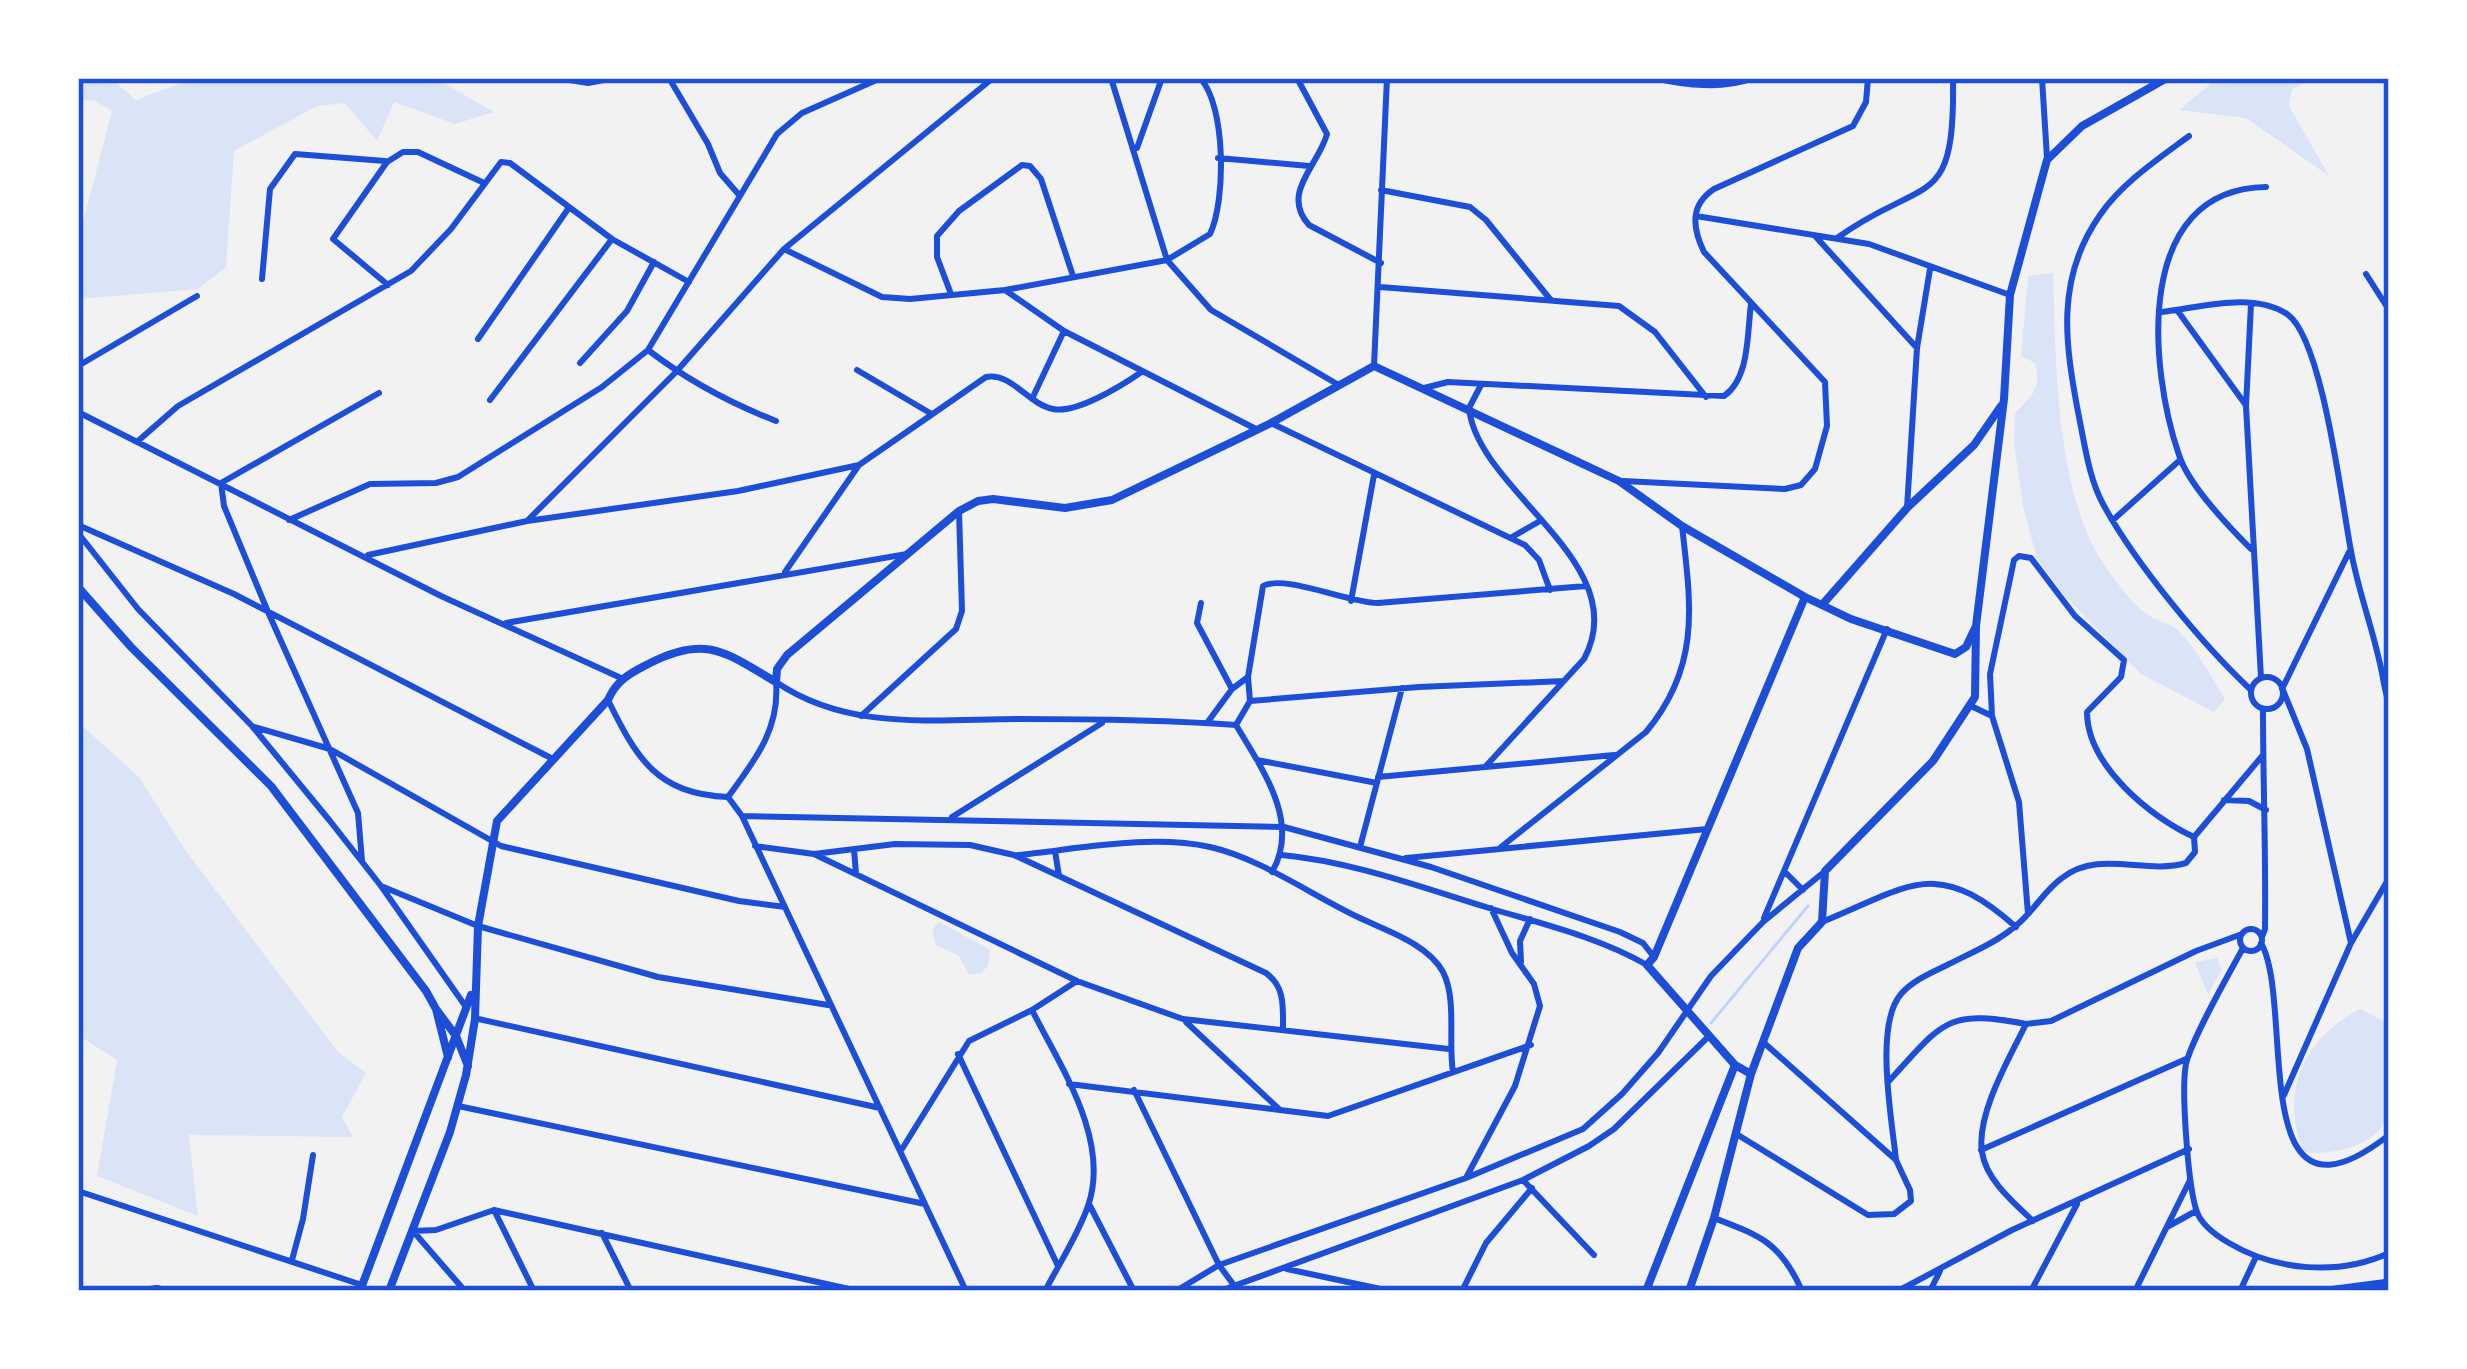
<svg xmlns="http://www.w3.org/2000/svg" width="2467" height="1369" font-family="Inter,sans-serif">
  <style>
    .green { fill: #dbe4f7 }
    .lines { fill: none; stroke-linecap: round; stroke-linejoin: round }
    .stream { stroke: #bfd3fe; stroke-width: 3 }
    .minor { stroke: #1d4ed8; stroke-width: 6 }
    .secondary { stroke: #1d4ed8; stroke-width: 8 }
    .primary { stroke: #1d4ed8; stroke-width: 9 }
    .neatline { fill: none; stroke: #1d4ed8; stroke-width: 4.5 }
  </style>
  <rect width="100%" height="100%" fill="#f2f2f2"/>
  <path class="green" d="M78,78H110L136,100L195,78H435L494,112L455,124L394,102L377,141L345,103L317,106L234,151L226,267L198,289L78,299V241L112,111L93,100L78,101Z
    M2218,78H2313L2292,89L2289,106L2329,176L2246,118L2179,110Z
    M2053,273C2056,359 2055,490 2103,563C2116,582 2134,607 2153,618C2162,623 2171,623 2178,630C2196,649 2211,676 2225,699L2214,712L2141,674L2065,596L2037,559L2023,506L2014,443L2015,413C2032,396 2042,388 2035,363L2021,356L2028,276Z
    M78,722L139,777L186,851L338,1052L366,1073L342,1117L353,1137L189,1135L198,1216L97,1176L117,1060L78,1035Z
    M938,921L990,950L988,966L981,973L969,975L959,956L936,945L932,932Z
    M2217,958L2222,970L2208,995L2195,962Z
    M2360,1009L2389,1024C2389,1051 2393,1083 2389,1110C2383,1146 2332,1156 2303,1152C2280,1091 2303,1039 2360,1009Z"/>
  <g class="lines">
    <path class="stream" d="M1711,1023L1808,906"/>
    <path class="minor" d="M557,78L588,83L614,78
      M669,78L708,144L720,173L740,196
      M1111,78L1167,260L1211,310L1337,384
      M1297,78L1327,134C1319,165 1280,193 1309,225L1381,263
      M1653,78C1686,85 1721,90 1754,78
      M2042,78L2047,158
      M2189,136C2158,159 2122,183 2100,215C2055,279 2065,344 2079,417C2085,446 2089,478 2103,504C2135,563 2202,644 2251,690
      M1137,148L1162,78
      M1218,158L1309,166
      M1381,190L1470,207L1486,220L1550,299
      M1696,216L1869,244L2010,295
      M1816,237L1917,348
      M1837,238C1926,174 1955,214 1953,78
      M784,249L882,297L910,299L1005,290L1064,331L1256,429
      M2366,274L2389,310
      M262,279L270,189L295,154L385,161
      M388,285L333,239L387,162L403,152H418L482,182
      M1380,287L1619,306L1655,332L1706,397
      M1005,290L1167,260L1210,234C1226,201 1226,105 1200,78
      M951,294L937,257V236L959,211L1022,165L1030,166L1041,179L1073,276
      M2251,304L2246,406L2261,678
      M2177,310L2245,404
      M2161,312C2199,308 2252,291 2287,314C2323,338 2342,506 2351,551C2359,596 2377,639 2384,684
      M478,339L568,209
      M648,350C687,380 730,403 776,421
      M580,363L627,311L654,262
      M78,366L197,296
      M1374,366L1387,78
      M857,370L930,413
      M1481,385L1469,408C1477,491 1636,563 1584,659L1486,766
      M1424,388L1448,382L1724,396C1750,378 1747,333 1751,304
      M1032,399L1064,331
      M490,400L612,239
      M78,412L441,596L621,678
      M1273,424L1525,545L1539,560L1550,590
      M138,441L178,406L411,271L451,229L501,162L510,163L612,239L689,282
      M1623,481L1785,489L1801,485L1815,469L1827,426L1825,382L1704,252C1692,227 1690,205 1714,189L1853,126L1866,102L1868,78
      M1907,508L1917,348L1930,269
      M289,520L370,484L436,483L458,477L602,387L648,350L777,134L802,113L881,78
      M2113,520L2180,460
      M527,521L676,372L784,249L993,78
      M78,525L234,594L551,758
      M78,533L138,609L252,726L330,821L381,886L466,1007
      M1512,537L1540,521
      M2251,549C2229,527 2188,484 2179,455C2149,368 2133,189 2266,187
      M368,555L527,521L738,491L859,465
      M785,572L859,465L986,377C1011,372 1028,404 1053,409C1076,414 1121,386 1140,373
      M1351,601L1374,475
      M1201,603L1197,623L1232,689
      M506,623L907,554
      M2389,666L2384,684L2389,706
      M2251 693a16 16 0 1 1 32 0a16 16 0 1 1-32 0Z
      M776,682C849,732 937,719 1021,719C1092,719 1165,720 1236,725
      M2282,689L2349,552
      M2283,690L2307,749L2351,943
      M608,700C637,759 657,794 728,797
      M1250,701L1419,687L1564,681
      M1971,706L1992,716
      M861,716L956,629L962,611L959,511
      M1207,723L1232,689L1248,677
      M254,727L330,749L501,846L739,901L785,907
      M1257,760L1377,783
      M1378,777L1614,755
      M728,797L742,816L966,1291
      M728,797C755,760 780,729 776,682
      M2224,800L2249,801L2266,810
      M742,816L1284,827L1431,867L1620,932L1643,943L1654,957
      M952,817L1102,723
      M755,846L814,854L895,844L970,845L1014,855L1266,973C1285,987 1283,1006 1283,1029
      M1360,847L1402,688
      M1501,847L1646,732C1701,666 1691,605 1682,526
      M854,849L856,874
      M1055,851L1059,876
      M814,854L1077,981L1183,1019L1449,1049
      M1018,855C1079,849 1149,834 1210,847C1260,858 1313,896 1360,918C1387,931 1428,944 1443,972C1457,999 1448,1042 1453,1072
      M1282,855C1354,862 1420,887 1489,908C1542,924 1598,937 1647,965
      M1406,858L1707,829
      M362,861L358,813L268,612L224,506L221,483L379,393
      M1784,871L1803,890
      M1272,872C1301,822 1262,769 1236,725L1250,701L1248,677L1263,586C1284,574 1349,603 1378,603L1586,586
      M381,886L478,926L658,977L828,1005
      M2028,914C2039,902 2049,887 2062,878C2099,849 2145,875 2186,863L2195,852L2194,837L2263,755
      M1764,918L1887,629
      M1822,922C1910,886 1936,856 2016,927
      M2240 940a11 11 0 1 1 22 0a11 11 0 1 1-22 0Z
      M2262,937L2265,929C2266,855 2263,783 2263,709
      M2261,943C2296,1004 2243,1249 2389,1135
      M2243,948C2229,974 2192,1038 2186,1064C2181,1089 2188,1188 2197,1212C2202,1226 2217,1236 2229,1243C2276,1271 2339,1276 2389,1253
      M1521,962L1520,941L1530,919
      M1032,1010C1060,1066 1111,1140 1088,1206C1078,1235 1059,1264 1045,1291
      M474,1018L880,1108
      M1186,1022L1280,1110
      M958,1054L1058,1266
      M1889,1081C1942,1024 1945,1008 2026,1024
      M1069,1084L1328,1116L1531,1045
      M1134,1090L1219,1265L1233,1284
      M2284,1095L2351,943L2389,878
      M458,1106L925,1204
      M1738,1135L1868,1215L1894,1214L1911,1201L1910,1190L1896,1160L1763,1042
      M902,1149L969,1041L1032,1010L1077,981
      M1981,1150L2186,1059
      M1896,1160C1892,1120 1874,1025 1901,994C1913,980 1933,972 1949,964C1977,950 2007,938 2028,914L2019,802L1992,716L1990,674L2014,560L2019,556L2031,558L2075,616L2124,660L2121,677L2087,712C2087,765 2150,817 2194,837
      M1467,1176L1515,1086L1540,1006L1534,984L1512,953L1491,908
      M1523,1180L1594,1255
      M78,1191L362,1285
      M1089,1204L1134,1291
      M494,1210L534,1291
      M1714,1218C1761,1236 1781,1243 1802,1291
      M2033,1221C2014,1203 1986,1180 1982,1152C1976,1114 2010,1057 2026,1024L2051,1021L2196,951L2242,934
      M2167,1227L2196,1211
      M413,1231L436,1230L494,1210L858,1291
      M413,1231L465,1291
      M602,1233L631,1291
      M292,1260L303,1219L313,1155
      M1287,1269L1390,1291
      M135,1291L157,1288L168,1291
      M1176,1291L1219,1265L1466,1178L1583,1129L1622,1094L1658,1053L1711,976L1763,922L1824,872
      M1220,1291L1523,1180L1589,1146L1614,1129L1709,1036
      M1462,1291L1486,1243L1532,1188
      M1898,1291L2012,1230L2189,1149
      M1930,1291L1940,1271
      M2031,1291L2077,1204
      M2135,1291L2190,1180
      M2240,1291L2255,1259"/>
    <path class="secondary" d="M78,587L131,647L271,786L426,991L436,1009L448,1057
      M1822,605L1907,508L1974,445L2001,406
      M436,1009L456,1036L468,1066
      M1751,1074L1735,1065L1647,965L1654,957L1805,597
      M360,1291L471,995
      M389,1291L450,1132L466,1075L475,1019L478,926L497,821L608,700C617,679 631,673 650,663C707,634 726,653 776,682L777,669L787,655L959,511L978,501L993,499L1065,508L1112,500L1271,423L1374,366L1619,481L1682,526L1805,597L1851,619L1955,654L1966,647L1976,626
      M1646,1291L1735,1065
      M1689,1291L1714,1218L1751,1074L1798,948L1822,922L1825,871L1933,761L1975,697L1976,626L2004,399L2010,295L2047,160L2082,126L2167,78"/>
    <path class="primary" d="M2328,1291L2389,1283"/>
  </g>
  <rect width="2467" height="1369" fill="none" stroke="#ffffff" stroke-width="162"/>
  <rect x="81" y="81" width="2305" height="1207" class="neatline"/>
</svg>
